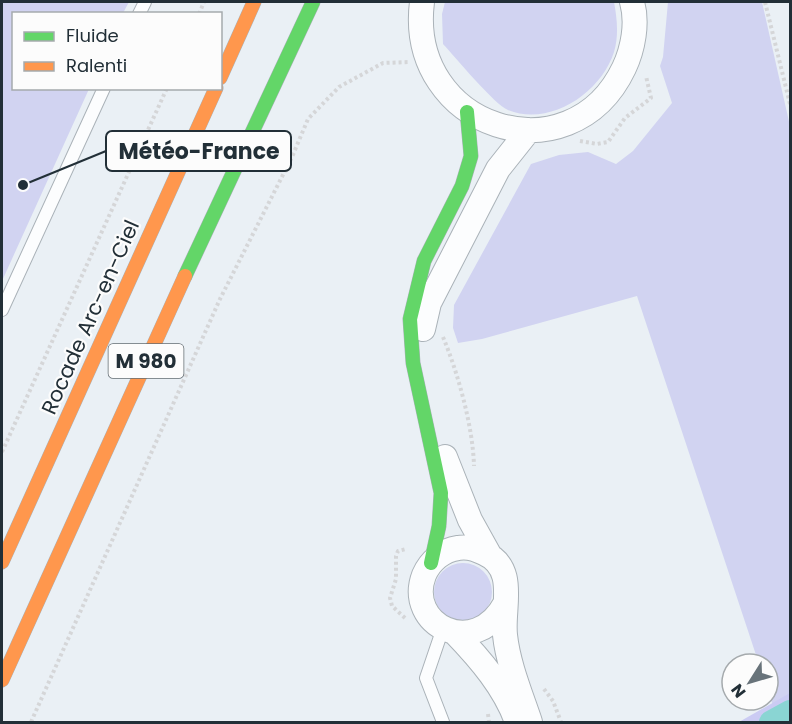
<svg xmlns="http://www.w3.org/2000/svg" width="792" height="724" font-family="Poppins,sans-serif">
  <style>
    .green { fill: #d1d3f1 }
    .forest { fill: #cbcbf3 }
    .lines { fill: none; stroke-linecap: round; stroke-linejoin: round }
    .canal { stroke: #8ad5d3; stroke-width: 22 }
    .lane-casing { stroke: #aab2b8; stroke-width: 14 }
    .street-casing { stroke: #aab2b8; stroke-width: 26 }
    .fast-casing { stroke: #aab2b8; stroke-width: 15 }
    .slow-casing { stroke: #aab2b8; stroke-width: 15 }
    .path { stroke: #d5d6d8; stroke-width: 4; stroke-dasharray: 3 3; stroke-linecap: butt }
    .lane { stroke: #fcfdfe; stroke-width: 12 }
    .street { stroke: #fcfdfe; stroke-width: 24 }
    .fast { stroke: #63d668; stroke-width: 14 }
    .slow { stroke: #ff974d; stroke-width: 14 }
    .labels { text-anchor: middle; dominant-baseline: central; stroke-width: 4.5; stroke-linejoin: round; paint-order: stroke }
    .shield { fill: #fcfcfc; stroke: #636c72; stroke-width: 1.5 }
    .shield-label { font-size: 20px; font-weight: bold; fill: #222f37 }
    .street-label { font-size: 21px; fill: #222f37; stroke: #fcfcfc }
    .leader { fill: none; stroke: #222f37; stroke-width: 2 }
    .callout-dot { fill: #222f37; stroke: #fcfcfc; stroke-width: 2 }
    .callout { fill: #fcfcfc; stroke: #222f37; stroke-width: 2 }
    .callout-label { font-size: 22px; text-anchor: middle; font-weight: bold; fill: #222f37 }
  </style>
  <rect width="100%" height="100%" fill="#eaf0f5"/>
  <path class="green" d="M2,2H129L123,13L14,14V88L89,89L2,281Z
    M445,2H614C617,18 619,35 614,52C601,93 550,127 508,110C495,105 455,57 443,44L442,14Z
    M668,2H762L790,126V697L773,706L768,690V664H759L637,296L482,339L458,343L453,328L454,305L531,164L559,155L588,152L616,164L633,151L672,103L660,66L663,57Z
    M434 592a29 29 0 1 1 58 0a29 29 0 1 1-58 0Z"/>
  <path class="forest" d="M790,693V722H739Z"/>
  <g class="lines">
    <path class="canal" d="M770,722L790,711"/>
    <g class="lane-casing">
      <path id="lane" d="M139,14L145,2
        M2,310L104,88
        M443,628L426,678L443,722"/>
    </g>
    <g class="street-casing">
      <path id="street" d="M422,2C406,128 570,181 624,68C633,49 638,23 632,2
        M423,329L429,303L498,169L529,130
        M445,457L470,520L490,556
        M505,604C475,660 405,625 424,575C430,561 443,550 458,548C467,546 476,549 484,553C518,568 502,607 505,635C508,664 521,695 530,722
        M455,633C480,659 505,688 517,722"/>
    </g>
    <g class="fast-casing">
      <path id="fast" d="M185,276L313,2
        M431,563L439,526L441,493L413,363L410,319L424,261L462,186L471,156L467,112"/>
    </g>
    <g class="slow-casing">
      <path id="slow" d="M220,78L254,2
        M2,562L216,88
        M2,680L185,276"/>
    </g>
    <path class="path" d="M765,2L790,104
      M199,14L204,2
      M580,141L597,144L608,142L625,118L651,98L646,76
      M443,337C458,373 473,427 474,466
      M2,452L167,88
      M405,618L392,606L390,598L396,579V556L398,551L406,549
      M544,689L553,701L561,722
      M488,714L489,722
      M31,722L220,299L292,157L308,119L339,87L383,63L409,62"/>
    <use href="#lane" class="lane"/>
    <use href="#street" class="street"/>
    <use href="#fast" class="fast"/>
    <use href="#slow" class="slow"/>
  </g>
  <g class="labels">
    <rect class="shield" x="108.5" y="344" width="75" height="34" rx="4.5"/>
    <g class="shield-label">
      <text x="146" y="361">M 980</text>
    </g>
    <g class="street-label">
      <text transform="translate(90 317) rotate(-66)">Rocade Arc-en-Ciel</text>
    </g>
  </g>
  <path class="leader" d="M23 185L106 151"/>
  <circle class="callout-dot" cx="23" cy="185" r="6"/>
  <rect class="callout" x="106" y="131" width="185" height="40" rx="6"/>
  <g class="callout-label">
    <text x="199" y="159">Météo-France</text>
  </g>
  <rect width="792" height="724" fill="none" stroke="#222f37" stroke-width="6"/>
  <rect x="12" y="12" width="210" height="78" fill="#fcfcfc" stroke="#a5aaad" stroke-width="1.5"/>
  <rect x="24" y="32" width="30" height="9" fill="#63d668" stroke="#a5aaad" stroke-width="1.5"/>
  <text x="66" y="42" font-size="18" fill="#222f37">Fluide</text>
  <rect x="24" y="62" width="30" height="9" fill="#ff974d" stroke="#a5aaad" stroke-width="1.5"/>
  <text x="66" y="72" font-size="18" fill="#222f37">Ralenti</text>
  <g transform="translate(750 682) rotate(233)"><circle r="28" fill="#fcfcfc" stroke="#a5aaad" stroke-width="1.5"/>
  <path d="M0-4.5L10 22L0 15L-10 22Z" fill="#68737a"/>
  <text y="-9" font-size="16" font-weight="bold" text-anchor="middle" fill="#222f37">N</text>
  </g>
</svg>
